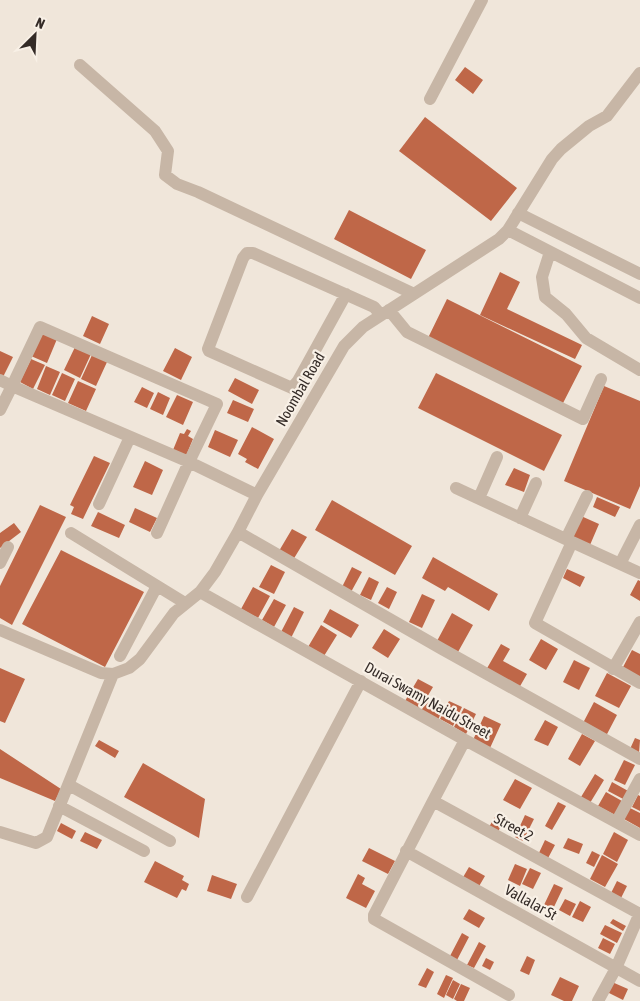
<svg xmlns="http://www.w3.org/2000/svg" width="640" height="1001" font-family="'Asap Condensed',sans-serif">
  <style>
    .building { fill: #bf6748 }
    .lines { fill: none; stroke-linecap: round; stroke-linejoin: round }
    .minor { stroke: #c7b6a6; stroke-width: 12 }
    .labels { text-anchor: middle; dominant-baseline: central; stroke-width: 4.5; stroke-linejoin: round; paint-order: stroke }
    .street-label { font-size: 15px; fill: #342b27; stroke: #f8f0e6 }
  </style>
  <rect width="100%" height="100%" fill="#f0e6da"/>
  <path class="building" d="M465,67L483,80L473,94L455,80Z
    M425,117L517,188L491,221L399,151Z
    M349,210L426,250L411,279L334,239Z
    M500,272L520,282L507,309L582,345L575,359L480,315Z
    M447,299L582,366L561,407L427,340Z
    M92,316L109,324L100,344L83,336Z
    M41,332L57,339L47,363L31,356Z
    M75,347L91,354L80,378L64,370Z
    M175,348L192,357L181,380L163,371Z
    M0,351L13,357L3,377L0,376Z
    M92,355L107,362L96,386L81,379Z
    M31,359L45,365L33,389L20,382Z
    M46,366L60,372L50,395L37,389Z
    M62,373L75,379L65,401L52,395Z
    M436,373L562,435L544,471L418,408Z
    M235,378L259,390L252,404L228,391Z
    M78,381L96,389L86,411L68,403Z
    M604,386L640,401V486L630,509L564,481Z
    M142,387L154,393L147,408L134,402Z
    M158,392L170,398L163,415L150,409Z
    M177,395L193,402L183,425L166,417Z
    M233,400L254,409L248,422L227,413Z
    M252,427L274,439L258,469L245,462L247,459L238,454Z
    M187,429L191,431L188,436L193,439L186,456L173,450L180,433L184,434Z
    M215,430L238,440L230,457L208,447Z
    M94,456L110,463L83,519L71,514L74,507L70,505Z
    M145,461L163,470L152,495L133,487Z
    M514,468L530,475L524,492L505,485Z
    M597,497L620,507L615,517L593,507Z
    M332,500L412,546L395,575L315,530Z
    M40,505L66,517L12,625L0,618V586Z
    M135,508L157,518L150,532L129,522Z
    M98,512L125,525L119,538L91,526Z
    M581,516L599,524L590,545L572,537Z
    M14,523L21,532L0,548V533Z
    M292,529L307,537L293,560L279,551Z
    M61,550L144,592L105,667L22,624Z
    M433,557L498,594L489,611L448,587L445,591L422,578Z
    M271,565L285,572L274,594L259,587Z
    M352,567L362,572L351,592L342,587Z
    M567,569L585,577L580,587L563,578Z
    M369,577L379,582L371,600L360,595Z
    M638,580L640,581V601L630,595Z
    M253,587L270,596L258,618L241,609Z
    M387,587L397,592L389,609L378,603Z
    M422,594L435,600L422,628L409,622Z
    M274,599L286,605L274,627L262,620Z
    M294,607L304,612L291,638L281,632Z
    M330,609L359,625L351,638L323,622Z
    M452,613L473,625L458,652L437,641Z
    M321,625L337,635L324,656L308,647Z
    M384,629L400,639L388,658L372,648Z
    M541,639L558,649L546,670L529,660Z
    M501,644L510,649L503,661L527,674L519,688L486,670Z
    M632,650L640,654V679L622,669Z
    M574,660L590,668L579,690L563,682Z
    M0,668L25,679L5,723L0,721Z
    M607,673L631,686L619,708L595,696Z
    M418,679L433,687L420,709L405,701Z
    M427,700L443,708L438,720L421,711Z
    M449,701L462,707L453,726L440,719Z
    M594,702L617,715L606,736L583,723Z
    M464,708L476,714L466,734L454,727Z
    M484,716L501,724L490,748L473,740Z
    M545,720L558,727L548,746L534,740Z
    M582,734L595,741L580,766L568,759Z
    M635,738L640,740L639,753L630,749Z
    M99,740L119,751L115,758L95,746Z
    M0,749L61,789L55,801L0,778Z
    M624,760L635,765L625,785L614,780Z
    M143,763L205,799L199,838L124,797Z
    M595,774L604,780L590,803L581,797Z
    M515,779L532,788L520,809L503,800Z
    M612,782L630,792L625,800L608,791Z
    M606,792L622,801L615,815L598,806Z
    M638,795L640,796V811L632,807Z
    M558,802L566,806L552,830L545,826Z
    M630,808L640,813V828L624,819Z
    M496,815L504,819L498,832L489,827Z
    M525,815L534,819L523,841L515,837Z
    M61,823L76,831L72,839L57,831Z
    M85,832L102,840L97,849L80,841Z
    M614,832L628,840L617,862L603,854Z
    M568,838L583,844L579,854L563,848Z
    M545,840L555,845L547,860L538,855Z
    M369,848L395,861L388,874L362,861Z
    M592,851L600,855L594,867L586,863Z
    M602,855L618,864L605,887L590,879Z
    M155,861L184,876L182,880L189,884L186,891L182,889L177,898L144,882Z
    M515,864L527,869L520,886L508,880Z
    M469,867L485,876L478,888L462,879Z
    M530,868L541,873L533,889L522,884Z
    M358,874L365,878L362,884L375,891L366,908L346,898Z
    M212,875L237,884L231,899L207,891Z
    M617,881L627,886L621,898L611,893Z
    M554,884L563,888L553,909L544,905Z
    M565,899L576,904L570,916L559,910Z
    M580,901L591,907L583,922L572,917Z
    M469,909L485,918L479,928L463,919Z
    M613,919L626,926L623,931L610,923Z
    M605,925L622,933L617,943L600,934Z
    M462,933L469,937L457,960L450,956Z
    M603,938L615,944L610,954L598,948Z
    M479,942L486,946L474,968L467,965Z
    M527,956L535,960L529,975L520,971Z
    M486,958L494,962L490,970L482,966Z
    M427,968L434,972L426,988L418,985Z
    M446,975L453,978L444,998L437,994Z
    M560,977L579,986L572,1001H564L551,995Z
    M453,980L460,984L453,999L446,995Z
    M612,982L628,989L623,1000L607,992Z
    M461,984L470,988L464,1001H457L454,999Z"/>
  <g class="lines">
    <path class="minor" d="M80,65L155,131L168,151L165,175L177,184L198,192L414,294
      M430,99L482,0
      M518,213L640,274
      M508,230L640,298
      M550,252L542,277L545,297L566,314L586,338L640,370
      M346,294L298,381L292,388L209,351L208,349L243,258L247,253H253L374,307L381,315
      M389,310L407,332L583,419L601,379
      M0,380L12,386L40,327L217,404L189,462L257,495
      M0,410L12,386L189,462L157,533
      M456,488L572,542
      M479,498L497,457
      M99,504L130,437
      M520,518L536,483
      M238,532L442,649L640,759
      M71,533L185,603
      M566,539L587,496
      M0,563L8,547
      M620,564L640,525
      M640,573L572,542L535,623L640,683
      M200,592L465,740L640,835
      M0,630L101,673L113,674L129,668L140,659L174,613L200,592L215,572L238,532L257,495L344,346L363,327L499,239L508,230L552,159L561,149L589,126L607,116L640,73
      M120,656L157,586
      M613,669L640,622
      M465,740L433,801L640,914
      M69,785L170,841
      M433,801L374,915V919L509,995
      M59,806L144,851
      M617,821L640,779
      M0,832L36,843L47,837L113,674
      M406,851L640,981
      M247,897L361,681
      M598,1001L616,968L640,913"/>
  </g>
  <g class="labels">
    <g class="street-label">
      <text transform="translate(300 389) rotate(-60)">Noombal Road</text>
      <text transform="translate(428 700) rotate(29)">Durai Swamy Naidu Street</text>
      <text transform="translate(514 827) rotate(29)">Street 2</text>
      <text transform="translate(531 902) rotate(29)">Vallalar St</text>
    </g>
  </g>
  <g transform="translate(35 35) rotate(24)" stroke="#f8f0e6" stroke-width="4" paint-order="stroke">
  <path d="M0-4L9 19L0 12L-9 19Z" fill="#342b27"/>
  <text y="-8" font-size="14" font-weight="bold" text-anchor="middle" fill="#342b27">N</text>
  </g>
</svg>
